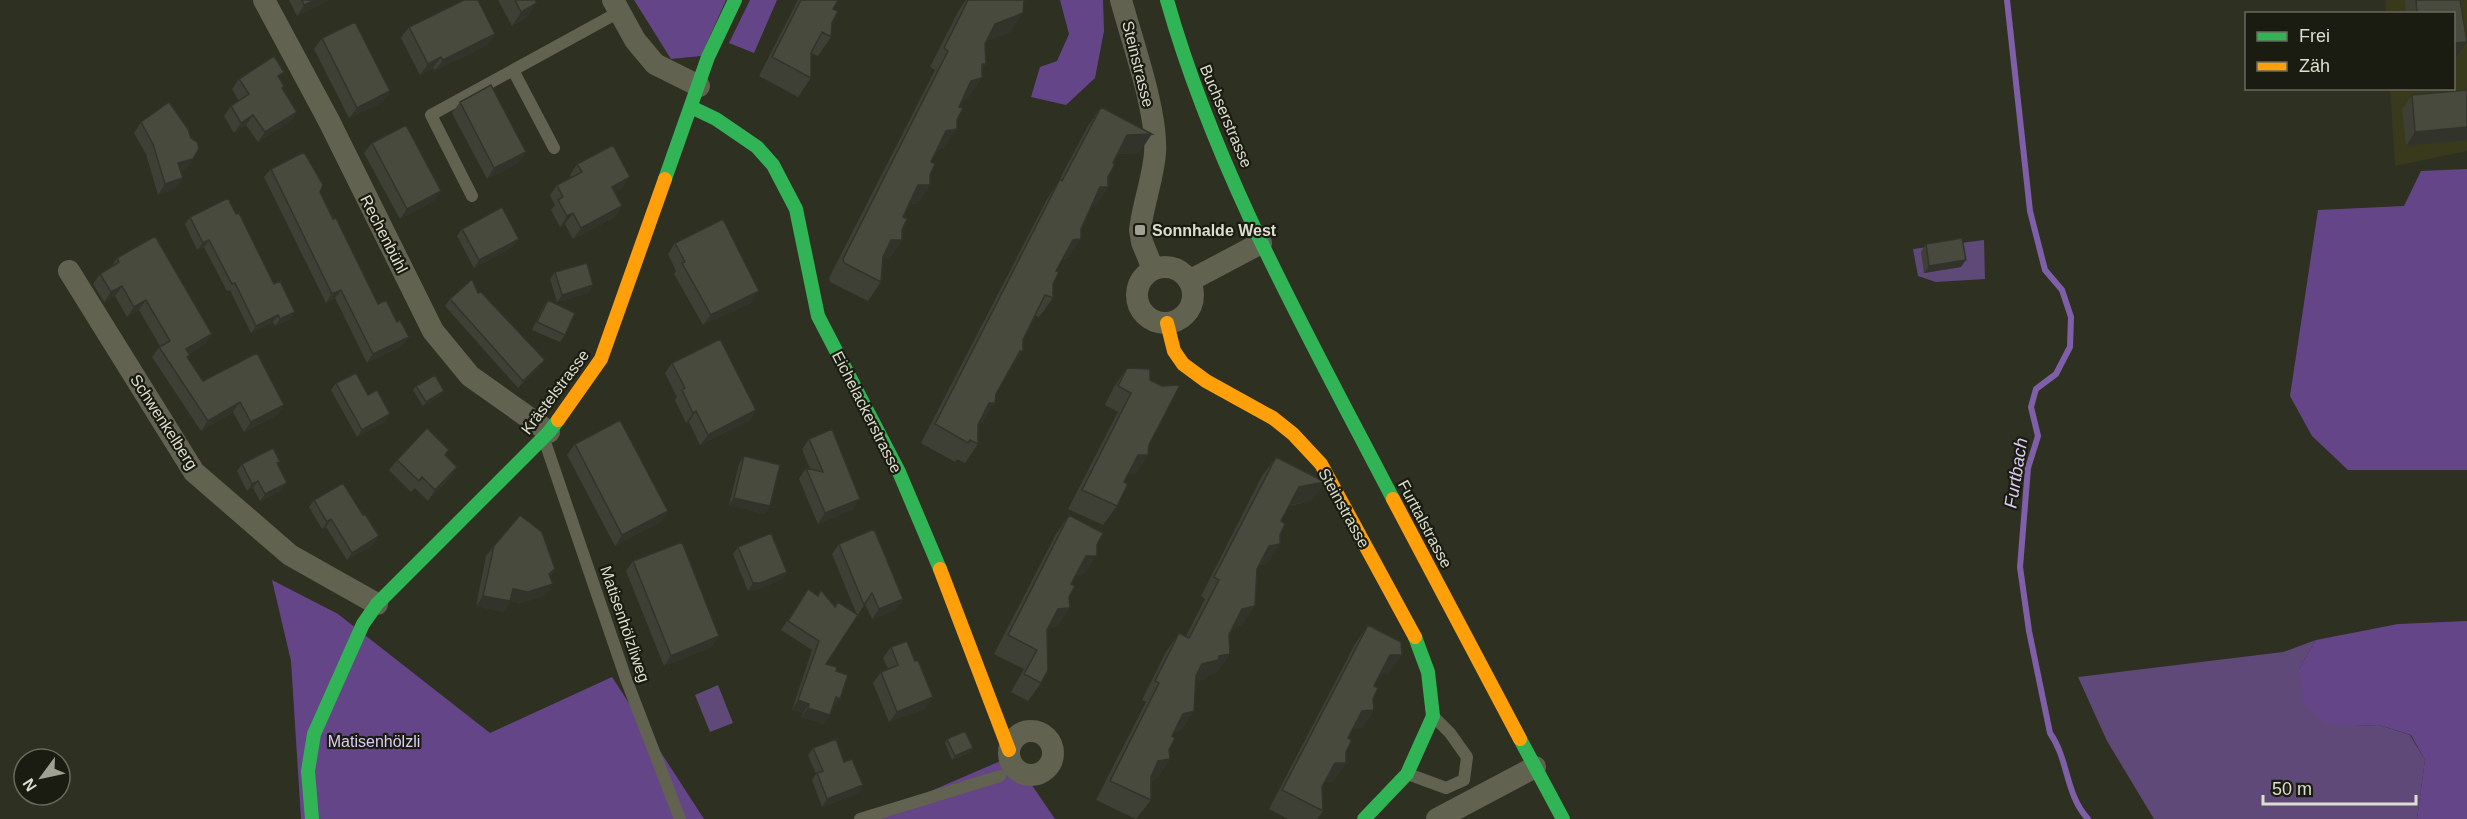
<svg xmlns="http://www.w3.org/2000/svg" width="2467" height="819" font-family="Arial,sans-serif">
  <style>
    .built { fill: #383a1b }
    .green { fill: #5e4978 }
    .forest { fill: #644688 }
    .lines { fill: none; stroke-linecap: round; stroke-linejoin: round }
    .stream { stroke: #7f60a8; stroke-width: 6 }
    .lane { stroke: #61624f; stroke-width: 12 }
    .street { stroke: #61624f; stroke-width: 22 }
    .fast { stroke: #30b455; stroke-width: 14 }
    .slow { stroke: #ff9f0a; stroke-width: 14 }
    .wall { fill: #3e4035 }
    .shaded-wall { fill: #32342b }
    .building { fill: #484a3e; stroke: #32342b; stroke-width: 1.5 }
    .poi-dot { fill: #9fa192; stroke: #1b1c11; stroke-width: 2 }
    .labels { text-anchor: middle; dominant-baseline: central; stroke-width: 4.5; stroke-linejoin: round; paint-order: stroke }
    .street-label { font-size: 16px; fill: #dcdecf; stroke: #1b1c11 }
    .poi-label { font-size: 16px; font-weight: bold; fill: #dcdecf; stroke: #1b1c11; text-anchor: start }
    .park-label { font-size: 16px; fill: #ddcdf8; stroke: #1b1c11 }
    .water-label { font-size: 18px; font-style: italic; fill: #dacaf5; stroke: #1b1c11 }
  </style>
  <rect width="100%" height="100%" fill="#2e3022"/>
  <path class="built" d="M2385,0H2467V151L2395,166L2390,89L2454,88V14L2386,13Z"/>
  <path class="green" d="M1984,240L1985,279L1936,282L1918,276L1913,249Z
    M2316,640L2299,669L2355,726L2379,725L2410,735L2425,760L2417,819H2154L2107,741L2078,677L2283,652Z
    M718,685L733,723L710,732L695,695Z"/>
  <path class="forest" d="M634,0H726L701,56L671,59Z
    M750,0H777L754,53L729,43Z
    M1060,0H1103L1104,31L1095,78L1066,105L1031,97L1040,67L1057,61L1069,34Z
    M2467,169V470H2348L2312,436L2290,396L2318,210L2404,206L2421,171Z
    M272,580L338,614L490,733L612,677L704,819H301L291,661Z
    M2467,621V819H2417L2425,760L2411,735L2379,725L2355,726L2325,723L2303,701L2299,669L2316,640L2398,624Z
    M1012,756L1055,819H866Z"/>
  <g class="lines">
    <path class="stream" d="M2007,0L2030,211L2045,270L2062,290L2071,317L2070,347L2056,374L2036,389L2031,407L2038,436L2028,468L2020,567L2029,631L2050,733C2069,760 2065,794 2088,819"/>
    <path class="lane" d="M513,70L554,148
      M472,196L431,115L619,12
      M545,442L626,679L680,819
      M1408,774L1446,788L1464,780L1467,757L1450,733L1435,718
      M860,819L1000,776"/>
    <path class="street" d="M264,0L329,121L433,331L470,376L549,432
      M613,0L635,40L655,64L699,86
      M1121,0C1132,41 1158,113 1155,153C1153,179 1143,204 1140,230L1142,242L1153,269
      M1137 295a28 28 0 1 1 56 0a28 28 0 1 1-56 0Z
      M69,271L194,472L290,555L377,604
      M1189,281L1261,243
      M1009 753a22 22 0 1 1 44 0a22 22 0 1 1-44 0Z
      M1437,819L1535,767"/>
    <path class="fast" d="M1167,0C1217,176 1309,337 1393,499
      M691,107L716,119L757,147L773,165L796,209L818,316L899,472L940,569
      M665,179L708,57L735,0
      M1520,739L1563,819
      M312,819L308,771L314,734L363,624L377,604L549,432L558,420
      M1364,819L1407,774L1433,716L1428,672L1415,637"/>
    <path class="slow" d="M1167,323L1174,351L1183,364L1206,381L1273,418L1293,434L1321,464L1415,637
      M558,420L601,359L665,179
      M1393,499L1520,739
      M940,569L1009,750"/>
  </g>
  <path class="wall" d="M289,0H329L297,16Z
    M498,0H535L527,17L512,26Z
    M798,0H838L833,9L831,37L818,56L811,53V78L798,97L759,76Z
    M966,0H1024L1010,32L986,41L985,44L986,64L982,69L969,97L963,99L943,148L937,150L931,162L930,185L917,204H909L903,217L902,240L889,259H883L881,282L868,301L830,282L829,278L935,70L930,67L959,10Z
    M2405,0H2460L2467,43L2458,56H2454V14H2406Z
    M409,27L488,45L435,70L433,68L420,75L401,38Z
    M322,38L390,91L383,102L349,118L314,49Z
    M239,79H280L282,89L297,112L290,122L258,142L246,125L234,133L224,116L231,106L239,101L232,89Z
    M2467,90L2406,146L2402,109L2412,95Z
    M460,102L526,152L518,163L487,179L452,113Z
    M1101,107L1139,153L1117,154L1113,163L1108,177V187L1095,206H1092L1068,258L1063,259L1056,271L1053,284V298L1039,317L1035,315L1009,370L996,394L982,423L980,422L978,425V444L965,463L957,459L955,462L921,443L1047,199L1057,184L1088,126Z
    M141,122L186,170L181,171L183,178L175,189L158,195L146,154L134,133Z
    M372,143L434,201L400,219L364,153Z
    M577,164L622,188L614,192L622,206L615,217L573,239L565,224L560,227L551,210L555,205L550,195L557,185L571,177L570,175Z
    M271,169L320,192L378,304L403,345L367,363L335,298L326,303L264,177Z
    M236,214L274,284L295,312L290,319L275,326L273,322L251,333L230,290L227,291L204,247L197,250L185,224L190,217Z
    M462,229L514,246L474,268L457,236Z
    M675,243L752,302L703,325L674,274L676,271L668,254Z
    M1926,244L1961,267L1924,273L1921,252Z
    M117,258L212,334L205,344L189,354L190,355L188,358L203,381L284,405L277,415L244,432L233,412L201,431L152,357L160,346L139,310L127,317L115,296L104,302L93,284L100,274L111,267Z
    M555,272L593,285L588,293L557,302L550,279Z
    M478,293L540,367L518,388L445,306L450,299Z
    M548,300L565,335L560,342L532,330L543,307Z
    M672,363L756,410L749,421L700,445L689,422L686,423L675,400L677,397L665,373Z
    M1127,368L1149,445L1148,455L1135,474H1128L1124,482L1117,506L1103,525L1068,509L1118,412L1105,405L1114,387Z
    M336,383L368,395L385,422L357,437L331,390Z
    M416,386L444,391L442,395L423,406L413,390Z
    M809,439L853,509L818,524L799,479L806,468L810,469L802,449Z
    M575,444L668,511L660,522L615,546L567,455Z
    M445,456L457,467L450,478L428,501L415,488L411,492L389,470L397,460Z
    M744,456L765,514L729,505L739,464Z
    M1276,457L1312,501L1289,506L1281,521L1267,564L1259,565L1257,569L1255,606L1241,625L1233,627L1229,635L1230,654L1216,673L1208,675L1205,679L1196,681L1194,711L1181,730L1174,732L1172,736L1169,750L1170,759L1156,779L1151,780V800L1136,819L1096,800L1146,702L1142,700L1166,652L1179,633L1186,636L1205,599L1201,596L1262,476Z
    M280,462L278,464L282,490L260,501L253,488L247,491L237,471L242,464Z
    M314,500L374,544L347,560L326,527L322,529L309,507Z
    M1069,515L1097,545L1084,574L1076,575L1071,584L1069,597L1057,627H1049L1047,630L1041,683L1028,701L1011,692L1024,669L994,654L1056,534Z
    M839,544L903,599L895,610L872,619L865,604L826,664L836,671L834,708H832L830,715L824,724L801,717L803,713L792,710L812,650L781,630L808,589L818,596L821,590L835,606L856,613L832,554Z
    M494,546L555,569L550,576L546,595L521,603L510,601L503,612L476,606L486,556Z
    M738,547L787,572L782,579L754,591H748L733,554Z
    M633,561L712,647L664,666L626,571Z
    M1368,625L1389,674H1380L1374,686L1373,699L1374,710L1361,729H1352L1348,738L1346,752V763L1333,782H1325L1322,787L1323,811L1317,819H1288L1269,809L1355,644Z
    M891,647L926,708L889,722L873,683L881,672L888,669L883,658Z
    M947,739L970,752L952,760L945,743Z
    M813,748L844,762L858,793L822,807L812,780L816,774L808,755Z"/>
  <path class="shaded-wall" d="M315,0H329L297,16L304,5Z
    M537,3L527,17L512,26L521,12Z
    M1023,13L1010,32L981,43L995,24Z
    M495,34L488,45L435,70L443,60Z
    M2467,42L2458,56H2454V43Z
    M441,57L433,68L420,75L428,64Z
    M982,64H986L974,81L982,78L969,97L958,100Z
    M390,91L383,102L349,118L357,108Z
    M297,112L290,122L258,142L265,132Z
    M253,115L246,125L234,133L241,123Z
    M2467,127V140L2406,146L2415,132Z
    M957,129L943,148L933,151L946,131Z
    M1152,134L1139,153L1113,154L1127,135Z
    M526,152L518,163L487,179L494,168Z
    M193,159L186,170L171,173L178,163Z
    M630,177L622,188L604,197L612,187Z
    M183,178L175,189L158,195L165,184Z
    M918,185H930L917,204L905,205Z
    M1100,187H1108L1095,206H1087Z
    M441,191L434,201L400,219L407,209Z
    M622,206L615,217L573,239L581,228Z
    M573,213L565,224L560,227L567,216Z
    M519,239L514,246L474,268L479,260Z
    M1081,239L1068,258L1059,259L1073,240Z
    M209,240L204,247L197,250L203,243Z
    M891,240H902L889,259H878Z
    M1966,260L1961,267L1924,273L1929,266Z
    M593,285L588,293L557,302L562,295Z
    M122,286L115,296L104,302L111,292Z
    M341,290L335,298L326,303L332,294Z
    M759,291L752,302L703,325L711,315Z
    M146,300L139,310L127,317L134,307Z
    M295,312L290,319L275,326L280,319Z
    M278,315L273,322L251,333L256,326Z
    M212,334L205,344L180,359L186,349Z
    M409,337L403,345L367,363L373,354Z
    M1020,351H1023L1010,370Z
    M545,360L540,367L518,388L523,381Z
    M444,391L442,395L423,406L426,402Z
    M240,402L233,412L201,431L208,421Z
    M989,403H995L982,423L976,422Z
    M284,405L277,415L244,432L251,422Z
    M756,410L749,421L700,445L708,435Z
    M696,411L689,422L686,423L693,413Z
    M390,414L385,422L357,437L362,430Z
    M1138,455H1148L1135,474H1124Z
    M457,467L450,478L428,501L435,490Z
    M258,481L253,488L247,491L252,484Z
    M1325,482L1312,501L1286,506L1299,487Z
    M287,483L282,490L260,501L265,494Z
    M734,498L770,506L765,514L729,505Z
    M860,499L853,509L818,524L825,513Z
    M668,511L660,522L615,546L622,535Z
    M331,519L326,527L322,529L327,522Z
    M379,536L374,544L347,560L352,553Z
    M1280,544L1267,564L1255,565L1269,546Z
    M1086,556H1097L1084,574L1073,575Z
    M787,572L782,579L754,591H748L753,583Z
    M553,584L546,595L521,603L505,600L513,589Z
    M483,596L510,601L503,612L476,606Z
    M903,599L895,610L872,619L879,609Z
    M1255,606L1241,625L1229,628L1242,609Z
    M1070,608L1057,627H1045L1058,609Z
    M719,636L712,647L664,666L671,656Z
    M1230,654L1216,673L1208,675L1205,679L1189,683L1202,664L1219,656Z
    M1390,655H1402L1389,674H1377Z
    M836,697L840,699L834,708L829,707Z
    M933,697L926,708L889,722L897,712Z
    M798,700L809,704L803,713L792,710Z
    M808,708L830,715L824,724L801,717Z
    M1374,710L1361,729L1349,730L1362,711Z
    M1194,711L1181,730L1169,734L1183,714Z
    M973,748L970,752L952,760L955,756Z
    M1170,759L1156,779L1145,780L1158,761Z
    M1335,763H1346L1333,782H1321Z
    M863,785L858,793L822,807L827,799Z"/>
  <path class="building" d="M302,0H315L304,5Z
    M464,0H478L495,34L443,60L441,57L428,64L409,27Z
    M515,0H535L537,3L521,12Z
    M801,0H838L833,9L838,11L832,23L831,37L822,32L811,53V78L772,57Z
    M968,0H1024L1023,13L995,24L985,44L986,64H982V78L971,81L959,107L963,108L957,120V129L946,131L931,162L935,164L930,175V185H918L903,217L907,219L902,230V240H891L883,257L881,282L844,263L843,259L948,51L944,48Z
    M2416,0H2460L2467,42L2454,43V14H2417Z
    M355,22L390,91L357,108L322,38Z
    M274,56L284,72L278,76L284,86L282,88L297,112L265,132L253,115L241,123L231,106L249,94L239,79Z
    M491,85L526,152L494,168L460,102Z
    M2467,90V127L2415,132L2412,95Z
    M169,102L188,129L191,138L197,142L199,148L193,159L178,163L183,178L165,184L153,144L141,122Z
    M1101,107L1152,134L1127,135L1113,163L1115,164L1108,177V187H1100L1081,229V239L1073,240L1056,271L1059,272L1053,284V298L1045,295L1023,340V351H1020L996,394L995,403H989L978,425V444L970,440L968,443L935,424L1060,179L1062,181Z
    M406,125L441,191L407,209L372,143Z
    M613,145L630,177L612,187L622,206L581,228L573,213L567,216L558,200L563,197L557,185L582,172L577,164Z
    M304,152L323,185L320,192L333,219L336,218L378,304L386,300L397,322L400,320L409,337L373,354L341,290L332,294L271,169Z
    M228,198L236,214L239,213L274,284L280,281L295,312L280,319L278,315L256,326L235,283L232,284L209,240L203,243L190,217Z
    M502,207L519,239L479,260L462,229Z
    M723,219L759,291L711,315L682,263L685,262L675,243Z
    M155,236L212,334L186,349L190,355L187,357L203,381L257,353L284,405L251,422L240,402L208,421L159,347L170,341L146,300L134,307L122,286L111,292L100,274L119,262L117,258Z
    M1962,238L1966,260L1929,266L1926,244Z
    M587,263L593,285L562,295L555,272Z
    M472,279L478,293L481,292L545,360L523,381L450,299Z
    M548,300L575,313L565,335L537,322Z
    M720,339L756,410L708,435L696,411L693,413L682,390L685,388L672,363Z
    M1127,368L1150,369V380L1162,386L1180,385L1149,445L1148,455H1138L1124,482L1128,484L1117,506L1082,490L1131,393L1118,386Z
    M356,373L368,395L377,390L390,414L362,430L336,383Z
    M435,375L444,391L426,402L416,386Z
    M620,420L668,511L622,535L575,444Z
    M427,428L449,450L445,455L457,467L435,490L422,477L419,481L397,460Z
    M832,429L860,499L825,513L806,468L823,472L809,439Z
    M273,448L280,462L277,463L287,483L265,494L258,481L252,484L242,464Z
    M744,456L780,465L770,506L734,498Z
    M1276,457L1325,482L1299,487L1281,521L1285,524L1280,535V544L1269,546L1257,569L1255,606L1242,609L1229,635L1230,654L1219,656L1218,660L1202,664L1196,676L1194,711L1183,714L1172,736L1175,738L1169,750L1170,759L1158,761L1151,777V800L1110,781L1159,683L1155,681L1179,633L1189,638L1219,580L1214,577Z
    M343,483L363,515L365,514L379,536L352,553L331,519L327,522L314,500Z
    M520,515L542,532L555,569L549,574L553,584L528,592L513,589L510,601L483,596L494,546Z
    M1069,515L1103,533L1097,545V556H1086L1071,584L1075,586L1069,597L1070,608L1058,609L1047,630L1048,670L1041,683L1024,674L1037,650L1008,635Z
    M874,529L903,599L879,609L872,593L864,605L839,544Z
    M771,533L787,572L760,583H753L738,547Z
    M682,542L719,636L671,656L633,561Z
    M808,589L818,596L821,590L835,607L838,602L858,615L826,664L837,667L836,671L848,675L840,699L836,697L830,715L808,708L809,704L798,700L819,641L788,621Z
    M1368,625L1401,642L1402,655H1390L1374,686L1378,688L1373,699L1374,710L1362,711L1348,738L1352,740L1346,752V763H1335L1322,787L1323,811L1282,790Z
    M907,641L915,661L918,660L933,697L897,712L881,672L898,665L891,647Z
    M965,731L973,748L955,756L947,739Z
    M836,739L844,762L852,759L863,785L827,799L817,773L823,771L813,748Z"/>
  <rect class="poi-dot" x="1134" y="224" width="12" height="12" rx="3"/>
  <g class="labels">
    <g class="street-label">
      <text transform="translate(1138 64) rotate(76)">Steinstrasse</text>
      <text transform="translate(1226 116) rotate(67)">Buchserstrasse</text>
      <text transform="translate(384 234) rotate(63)">Rechenbühl</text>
      <text transform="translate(555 392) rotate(-53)">Krästelstrasse</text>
      <text transform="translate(867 412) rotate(63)">Eichelackerstrasse</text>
      <text transform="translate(164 422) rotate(57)">Schwenkelberg</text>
      <text transform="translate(1344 508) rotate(61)">Steinstrasse</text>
      <text transform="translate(1425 524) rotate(62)">Furttalstrasse</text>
      <text transform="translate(625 624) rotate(71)">Matisenhölzliweg</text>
    </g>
    <g class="poi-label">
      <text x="1152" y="230">Sonnhalde West</text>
    </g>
    <g class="park-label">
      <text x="374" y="741">Matisenhölzli</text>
    </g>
    <g class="water-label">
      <text transform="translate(2016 473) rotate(-81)">Furtbach</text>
    </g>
  </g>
  <rect x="2245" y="12" width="210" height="78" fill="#1b1c11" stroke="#686a5d" stroke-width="1.5"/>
  <rect x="2257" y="32" width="30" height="9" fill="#30b455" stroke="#686a5d" stroke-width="1.5"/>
  <text x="2299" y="42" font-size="18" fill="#dcdecf">Frei</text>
  <rect x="2257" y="62" width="30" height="9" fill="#ff9f0a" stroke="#686a5d" stroke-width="1.5"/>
  <text x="2299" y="72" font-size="18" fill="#dcdecf">Zäh</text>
  <g transform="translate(42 777) rotate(237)"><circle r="28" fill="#1b1c11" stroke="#686a5d" stroke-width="1.5"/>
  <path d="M0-4.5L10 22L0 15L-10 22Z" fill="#9fa192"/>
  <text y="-9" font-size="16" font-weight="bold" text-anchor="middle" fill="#dcdecf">N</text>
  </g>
  <path d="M2263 795v9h153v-9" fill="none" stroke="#dcdecf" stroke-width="3"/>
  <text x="2272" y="795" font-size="18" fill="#dcdecf" stroke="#1b1c11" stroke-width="4.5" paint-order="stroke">50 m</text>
</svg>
